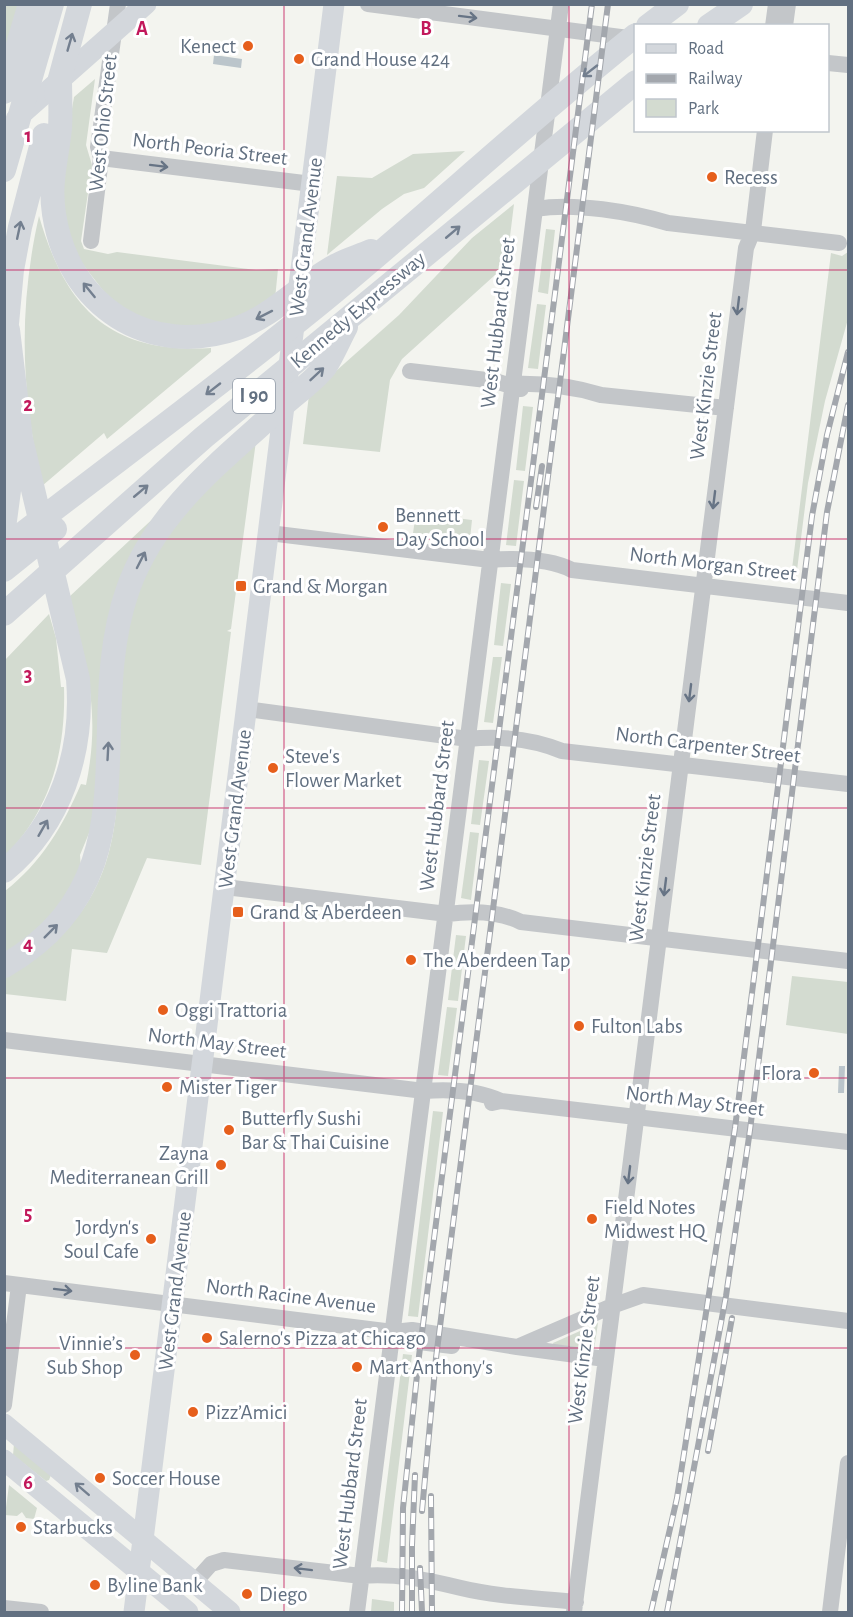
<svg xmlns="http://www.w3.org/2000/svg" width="853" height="1617" font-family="'Alegreya Sans',sans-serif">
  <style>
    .green { fill: #d3dbd0 }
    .water { fill: #bbc5cb }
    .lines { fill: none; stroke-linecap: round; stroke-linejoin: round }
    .minor { stroke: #c3c6c9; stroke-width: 16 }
    .major { stroke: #d3d7dc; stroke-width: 21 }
    .highway { stroke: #d3d7dc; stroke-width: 24 }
    .rail-casing { stroke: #a3a7ad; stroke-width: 6 }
    .rail { stroke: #fff; stroke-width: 4; stroke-dasharray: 11; stroke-linecap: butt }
    .oneway { stroke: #677485 }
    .oneway2 { stroke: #737f8f }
    .grid { fill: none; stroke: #c2185b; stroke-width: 1.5; stroke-opacity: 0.55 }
    .poi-dot { fill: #e65f1c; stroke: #fff; stroke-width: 2 }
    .labels { text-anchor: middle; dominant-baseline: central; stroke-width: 6; stroke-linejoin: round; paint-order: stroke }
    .shield { fill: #fff; stroke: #919ba7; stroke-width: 1.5 }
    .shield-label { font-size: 20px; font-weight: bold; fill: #627081 }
    .poi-label { font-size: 21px; fill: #627081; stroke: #fff; text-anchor: start }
    .street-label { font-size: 21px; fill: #627081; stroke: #fff }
    .grid-label { font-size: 20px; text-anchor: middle; font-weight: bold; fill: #c2185b; stroke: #fff; stroke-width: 6; stroke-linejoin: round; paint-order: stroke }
  </style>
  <rect width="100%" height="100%" fill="#f3f4ef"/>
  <path class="green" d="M5,5H21L5,59Z
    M95,79L86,145L92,165L81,241L84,249L108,254L117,252L256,270L278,269L275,299L246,318L182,331L119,311L67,244L62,173L64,156L74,97Z
    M465,151L424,188L404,194L382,209L327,255L337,176L372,178L413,154Z
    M514,204L506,269L495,275L402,359L390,380L380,452L303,444L309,395L399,315L472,238Z
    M39,216C66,309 110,354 211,348V352L107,439L104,433L42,486C21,393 18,309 39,216Z
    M546,229L555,230L548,294L538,292Z
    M848,252V319L825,401L808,483L796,578L791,577L831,253L842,256Z
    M537,304L546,305L538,369L528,368Z
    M523,406L533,407L525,471L516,470Z
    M256,441L231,629L227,631L231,632L201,865L147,858L107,953L72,949L66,1001L5,994L4,978C175,880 89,746 137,597C159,528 206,489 256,441Z
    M514,480L524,481L516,546L506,545Z
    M160,512L144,534L94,821L80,855L81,869L53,916L5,955V891C41,863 63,826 81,784L86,785C101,712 87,667 69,597Z
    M416,513L472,520L470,539L413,533Z
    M501,583L511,584L503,646L494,645Z
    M49,614L56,638L61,687H64C66,750 51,810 5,856V660Z
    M493,657H502L493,723L484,722Z
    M479,760L489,761L480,825L471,824Z
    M470,832L479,833L471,900L461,898Z
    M456,935L466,936L458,1001L448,1000Z
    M792,976L848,982V1034L786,1025Z
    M447,1007L457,1008L448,1076L438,1075Z
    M433,1111L443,1112L418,1317L408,1316Z
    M598,1323L594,1350L554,1346L553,1343Z
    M403,1354L412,1355L387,1563L377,1561Z
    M14,1444L51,1475L49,1480L46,1481L13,1455Z
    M9,1485L37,1508L34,1519L26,1518L22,1512L17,1516L5,1515Z
    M372,1599L394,1602V1612H371Z"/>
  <path class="water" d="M214,55L242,59L241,68L213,64Z
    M839,1066H845L844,1093H838Z"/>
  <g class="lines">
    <path class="minor" d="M368,4L636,39
      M773,26L776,4
      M785,26L788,4
      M828,63L848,65
      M101,158L312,184
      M536,209C574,202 631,212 668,223L839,243
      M91,241L101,158L98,147L118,4
      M410,371L495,381L521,389
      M512,384C542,383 572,386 601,395L726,408
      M269,533L490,560C516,558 548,558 572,570L848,603
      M247,709L468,739C499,736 533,739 562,751L848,784
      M225,887L447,914C471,911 499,911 521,922L848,961
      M4,1040L424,1091C450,1089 477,1090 501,1101
      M492,1103L501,1101L848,1142
      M4,1283L393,1332L412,1330L517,1347L612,1306L643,1295L848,1321
      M394,1333L411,1341L452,1346
      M517,1347L605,1359
      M4,1405L19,1285
      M194,1583L211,1564L224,1560L361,1576C396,1573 428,1580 461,1588C498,1597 538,1598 576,1602
      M4,1608L41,1612
      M357,1612L561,4
      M574,1612L746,248L753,231L765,130
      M830,1612L848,1463"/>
    <path class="major" d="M16,119L146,4
      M4,1424L230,1612
      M4,1460L188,1612
      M134,1612L334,4"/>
    <path class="highway" d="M648,26L677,4
      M709,26L741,4
      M60,78C60,94 61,112 60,128C57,159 49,181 54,214C68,306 149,359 238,328C276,314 302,283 337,265C348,259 360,256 371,251
      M4,92L30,4
      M56,93L80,4
      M4,170L52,4
      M5,345L12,270L20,227L44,135
      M4,423L10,483L4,528
      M4,548C112,464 222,384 328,297C432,211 530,119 636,35
      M4,570L55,529
      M4,614L204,437L636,82
      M4,871C61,824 84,751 78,679L21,439L8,330
      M4,966C159,877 80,725 128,589C156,510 222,461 281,407C295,394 313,382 325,367C333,355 339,340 346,327"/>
    <g class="rail-casing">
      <path id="rail" d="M536,507L542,466
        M708,1451L732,1318
        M431,1496L432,1612
        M422,1511L436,1358L608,4
        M420,1568L422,1612
        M402,1612L403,1508L419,1356L592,4
        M412,1612V1545L415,1475
        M651,1612L677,1498L735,1128L812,516L827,435L848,352
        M667,1612L726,1296L750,1130L827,512L848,405"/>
    </g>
    <use href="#rail" class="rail"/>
  </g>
  <defs><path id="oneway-shaft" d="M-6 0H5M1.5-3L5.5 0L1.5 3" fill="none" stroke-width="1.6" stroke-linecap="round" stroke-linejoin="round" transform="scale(1.5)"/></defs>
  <g class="oneway">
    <use href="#oneway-shaft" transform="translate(468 17) rotate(7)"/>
    <use href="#oneway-shaft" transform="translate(159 166) rotate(7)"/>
    <use href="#oneway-shaft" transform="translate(738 306) rotate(97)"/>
    <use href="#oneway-shaft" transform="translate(714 500) rotate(97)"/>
    <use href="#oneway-shaft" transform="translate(690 693) rotate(97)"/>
    <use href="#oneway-shaft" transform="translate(665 887) rotate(97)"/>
    <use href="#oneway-shaft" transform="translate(629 1175) rotate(97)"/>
    <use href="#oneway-shaft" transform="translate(63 1290) rotate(7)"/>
    <use href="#oneway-shaft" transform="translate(303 1569) rotate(-173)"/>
  </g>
  <g class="oneway2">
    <use href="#oneway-shaft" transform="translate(70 42) rotate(-74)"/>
    <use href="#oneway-shaft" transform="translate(590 71) rotate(142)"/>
    <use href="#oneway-shaft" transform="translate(19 230) rotate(-78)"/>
    <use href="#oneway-shaft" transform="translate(453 232) rotate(-40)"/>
    <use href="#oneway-shaft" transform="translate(89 290) rotate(-129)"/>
    <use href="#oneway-shaft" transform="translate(264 315) rotate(153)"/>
    <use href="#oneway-shaft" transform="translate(317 374) rotate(-43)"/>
    <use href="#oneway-shaft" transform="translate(213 389) rotate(142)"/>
    <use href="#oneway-shaft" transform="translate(141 491) rotate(-40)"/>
    <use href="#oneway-shaft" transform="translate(141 560) rotate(-63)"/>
    <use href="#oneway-shaft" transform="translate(108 751) rotate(-87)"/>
    <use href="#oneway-shaft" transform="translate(43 828) rotate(-60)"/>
    <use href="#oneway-shaft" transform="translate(51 931) rotate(-45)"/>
    <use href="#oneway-shaft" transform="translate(82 1489) rotate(-139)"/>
  </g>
  <path class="grid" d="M284,4V1612M569,4V1612M4,270H848M4,539H848M4,808H848M4,1078H848M4,1348H848"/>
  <g class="poi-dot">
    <circle cx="248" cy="46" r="6"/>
    <circle cx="299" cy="59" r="6"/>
    <circle cx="712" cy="177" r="6"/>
    <circle cx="383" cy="527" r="6"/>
    <rect x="235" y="580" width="12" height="12" rx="3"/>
    <circle cx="273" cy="768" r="6"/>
    <rect x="232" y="906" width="12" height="12" rx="3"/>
    <circle cx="411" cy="960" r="6"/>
    <circle cx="163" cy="1010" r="6"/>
    <circle cx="579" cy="1026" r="6"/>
    <circle cx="814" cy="1073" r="6"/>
    <circle cx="167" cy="1087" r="6"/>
    <circle cx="229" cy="1130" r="6"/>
    <circle cx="221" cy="1165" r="6"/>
    <circle cx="592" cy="1219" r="6"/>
    <circle cx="151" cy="1239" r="6"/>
    <circle cx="207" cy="1338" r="6"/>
    <circle cx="135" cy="1355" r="6"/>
    <circle cx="357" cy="1367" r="6"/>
    <circle cx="193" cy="1412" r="6"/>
    <circle cx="100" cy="1478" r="6"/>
    <circle cx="21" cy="1527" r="6"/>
    <circle cx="95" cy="1585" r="6"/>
    <circle cx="247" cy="1594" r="6"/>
  </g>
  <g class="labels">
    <rect class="shield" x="233" y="379" width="42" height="34" rx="4.5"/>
    <g class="shield-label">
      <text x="254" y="396">I 90</text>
    </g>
    <g class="poi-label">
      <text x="236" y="46" text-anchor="end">Kenect</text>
      <text x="311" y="59">Grand House 424</text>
      <text x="724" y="177">Recess</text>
      <text x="395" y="515">Bennett<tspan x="395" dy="24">Day School</tspan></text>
      <text x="253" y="586">Grand &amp; Morgan</text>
      <text x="285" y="756">Steve's<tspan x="285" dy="24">Flower Market</tspan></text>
      <text x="250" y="912">Grand &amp; Aberdeen</text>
      <text x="423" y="960">The Aberdeen Tap</text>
      <text x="175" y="1010">Oggi Trattoria</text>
      <text x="591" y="1026">Fulton Labs</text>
      <text x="802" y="1073" text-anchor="end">Flora</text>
      <text x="179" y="1087">Mister Tiger</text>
      <text x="241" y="1118">Butterfly Sushi<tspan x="241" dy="24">Bar &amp; Thai Cuisine</tspan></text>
      <text x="209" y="1153" text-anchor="end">Zayna<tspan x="209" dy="24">Mediterranean Grill</tspan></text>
      <text x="604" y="1207">Field Notes<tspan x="604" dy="24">Midwest HQ</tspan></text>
      <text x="139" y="1227" text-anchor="end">Jordyn's<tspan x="139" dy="24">Soul Cafe</tspan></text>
      <text x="219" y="1338">Salerno's Pizza at Chicago</text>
      <text x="123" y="1343" text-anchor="end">Vinnie’s<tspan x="123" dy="24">Sub Shop</tspan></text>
      <text x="369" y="1367">Mart Anthony's</text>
      <text x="205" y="1412">Pizz’Amici</text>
      <text x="112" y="1478">Soccer House</text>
      <text x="33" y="1527">Starbucks</text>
      <text x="107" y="1585">Byline Bank</text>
      <text x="259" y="1594">Diego</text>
    </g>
    <g class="street-label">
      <text transform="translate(103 123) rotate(-84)">West Ohio Street</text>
      <text transform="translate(210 149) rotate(7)">North Peoria Street</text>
      <text transform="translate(306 237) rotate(-83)">West Grand Avenue</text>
      <text transform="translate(358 310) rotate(-40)">Kennedy Expressway</text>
      <text transform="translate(498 323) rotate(-83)">West Hubbard Street</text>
      <text transform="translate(706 386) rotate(-83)">West Kinzie Street</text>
      <text transform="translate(713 564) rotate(7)">North Morgan Street</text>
      <text transform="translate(708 745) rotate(7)">North Carpenter Street</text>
      <text transform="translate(437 806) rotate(-83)">West Hubbard Street</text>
      <text transform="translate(235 809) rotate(-83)">West Grand Avenue</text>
      <text transform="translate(645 868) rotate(-83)">West Kinzie Street</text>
      <text transform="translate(217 1043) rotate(7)">North May Street</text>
      <text transform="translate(695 1101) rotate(7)">North May Street</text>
      <text transform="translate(175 1291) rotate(-83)">West Grand Avenue</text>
      <text transform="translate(291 1296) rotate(7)">North Racine Avenue</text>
      <text transform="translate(584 1350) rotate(-83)">West Kinzie Street</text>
      <text transform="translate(350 1484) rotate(-83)">West Hubbard Street</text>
    </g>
  </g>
  <g class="grid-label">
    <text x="142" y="35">A</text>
    <text x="426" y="35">B</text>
    <text x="28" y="142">1</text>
    <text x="28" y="411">2</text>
    <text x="28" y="681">3</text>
    <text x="28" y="950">4</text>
    <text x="28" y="1220">5</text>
    <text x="28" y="1489">6</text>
  </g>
  <rect width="853" height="1617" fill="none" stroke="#627081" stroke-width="12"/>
  <rect x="634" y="24" width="195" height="108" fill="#ffffff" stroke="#c0c6cd" stroke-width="1.5"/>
  <rect x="646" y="44" width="30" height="9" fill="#d3d7dc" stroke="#c0c6cd" stroke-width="1.5"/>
  <text x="688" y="54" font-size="18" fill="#627081">Road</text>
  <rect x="646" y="74" width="30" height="9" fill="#a3a7ad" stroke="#c0c6cd" stroke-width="1.5"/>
  <text x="688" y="84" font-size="18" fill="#627081">Railway</text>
  <rect x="646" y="99" width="30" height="18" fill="#d3dbd0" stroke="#c0c6cd" stroke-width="1.5"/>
  <text x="688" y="114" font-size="18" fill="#627081">Park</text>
</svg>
